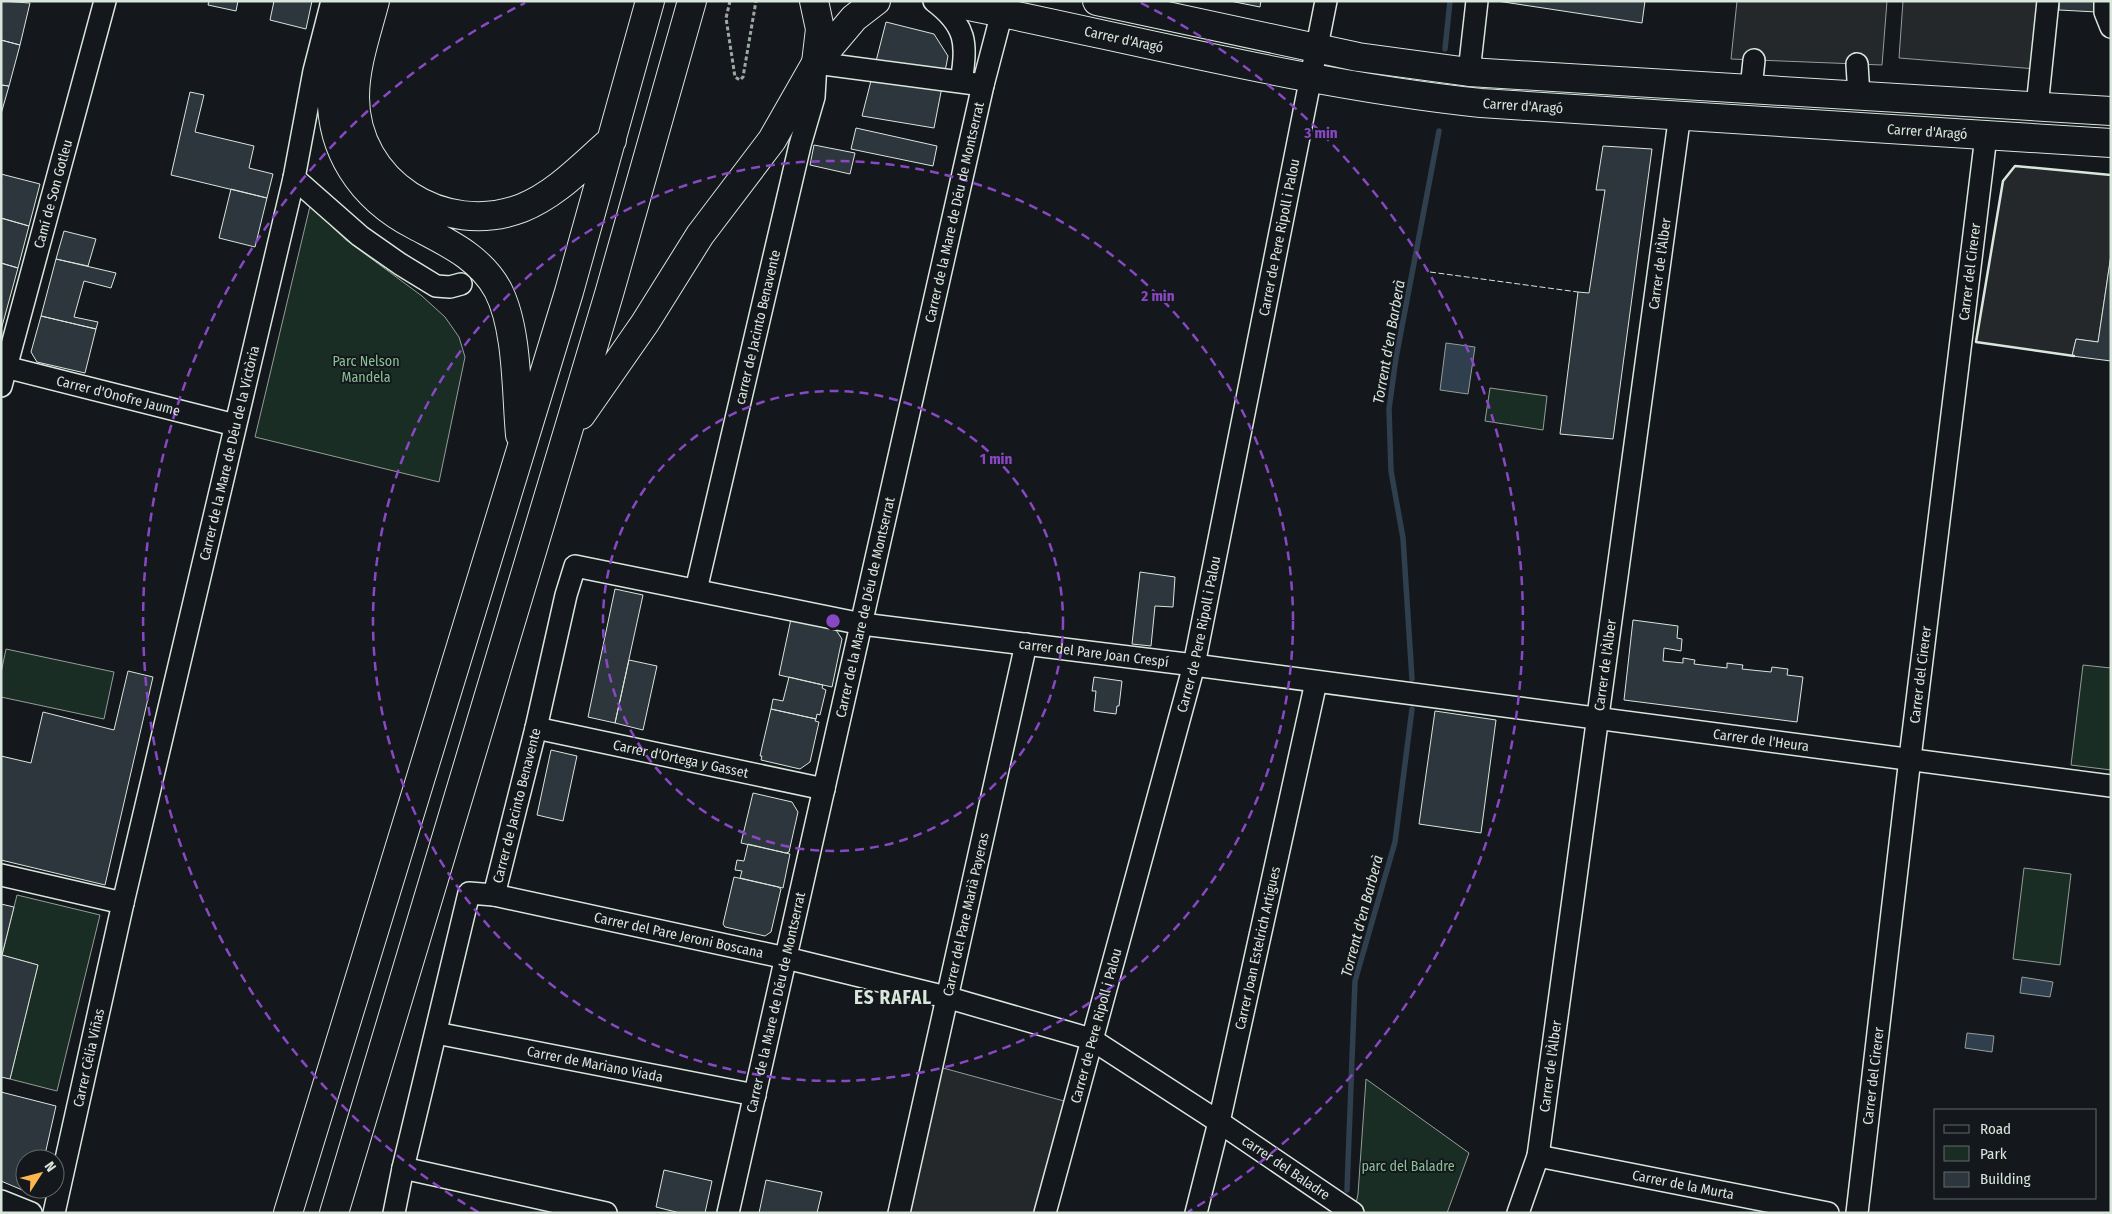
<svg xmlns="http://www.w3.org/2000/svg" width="2112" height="1214" font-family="'Fira Sans Condensed',sans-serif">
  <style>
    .green { fill: #1a2d24; stroke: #939e99 }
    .parking { fill: #24282b; stroke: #939e99 }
    .water { fill: #2f3f4d; stroke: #939e99 }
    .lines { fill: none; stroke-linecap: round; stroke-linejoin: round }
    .stream { stroke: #2f3f4d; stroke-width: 5.5 }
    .building { fill: #2c363c; stroke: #d8e6dc }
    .minor-casing { stroke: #d8e6dc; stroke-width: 24 }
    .major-casing { stroke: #d8e6dc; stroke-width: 30 }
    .highway-casing { stroke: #d8e6dc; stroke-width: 30 }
    .path { stroke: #9da8a2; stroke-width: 3; stroke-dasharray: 4 2.5; stroke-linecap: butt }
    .minor { stroke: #14181c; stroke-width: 21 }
    .major { stroke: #14181c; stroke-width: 28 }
    .highway { stroke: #14181c; stroke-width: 28 }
    .fence { stroke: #d8e6dc; stroke-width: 1; stroke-dasharray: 6 2.5; stroke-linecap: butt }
    .wall { stroke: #d8e6dc; stroke-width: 2.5 }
    .ring { fill: none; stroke: #8948c3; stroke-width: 2.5; stroke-dasharray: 9 6 }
    .labels { text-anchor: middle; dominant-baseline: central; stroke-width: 4; stroke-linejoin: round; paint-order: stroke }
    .street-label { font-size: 14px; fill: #d8e6dc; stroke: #14181c }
    .park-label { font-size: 14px; fill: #8ac095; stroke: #14181c }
    .water-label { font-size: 15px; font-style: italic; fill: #d8e6dc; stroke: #14181c }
    .district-label { font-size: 19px; font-weight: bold; letter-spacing: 1px; fill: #d8e6dc; stroke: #14181c }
    .centre { fill: #8948c3; stroke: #14181c; stroke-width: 2.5 }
    .ring-label { font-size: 15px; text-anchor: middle; font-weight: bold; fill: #8948c3; stroke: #14181c; stroke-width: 4; stroke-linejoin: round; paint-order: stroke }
  </style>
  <rect width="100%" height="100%" fill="#14181c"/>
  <path class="green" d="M310,206L346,240L422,296L445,317L459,337L465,357L439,482L255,437Z
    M1490,388L1547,396L1543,430L1485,421Z
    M6,649L114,672L104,719L1,697V673Z
    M2083,665L2111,668V770L2071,765Z
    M2024,868L2071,874L2060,965L2013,959Z
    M17,895L100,915L57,1091L10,1079L38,965L2,955Z
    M1366,1079L1469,1153L1447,1213H1354L1358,1194Z"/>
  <path class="parking" d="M1737,1H1887L1882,65L1731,59Z
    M1903,1H2042L2036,69L1899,58Z
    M2015,166L2111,175V255L2098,342L2076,339L2072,356L1976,342L2003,181Z
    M932,1065L1075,1104L1045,1213H899Z"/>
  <path class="water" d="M1446,343L1475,347L1468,394L1440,390Z
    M2022,977L2053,982L2050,997L2020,993Z
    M1967,1033L1994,1036L1992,1052L1965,1048Z"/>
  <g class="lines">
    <path class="stream" d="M1445,49L1450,1
      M1412,679L1403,538L1391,471L1389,409L1396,358L1439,131
      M1347,1190L1355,981L1395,842L1412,709"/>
  </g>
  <path class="building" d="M1,1L30,3L20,45L1,40Z
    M209,1H238L236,11L208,5Z
    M274,1H312L306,29L270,20Z
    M1230,1H1261L1260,7Z
    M1497,1H1645L1642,23Z
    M2059,1H2098L2097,12L2059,10Z
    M886,22L934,34L948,56L934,128L862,116Z
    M1,40L20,45L9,86L1,85Z
    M1,85L9,86L1,114Z
    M190,92L204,95L195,132L254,146L249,168L273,174L267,198L171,175Z
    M856,128L937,146L933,166L851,149Z
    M814,145L855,153L850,174L810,165Z
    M1603,146L1652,149L1613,439L1560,434L1578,292L1589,293L1605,190H1596Z
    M1,174L40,184L29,226L1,218Z
    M231,189L267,198L255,247L219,238Z
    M1,218L29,226L18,268L1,263Z
    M64,231L96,239L88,266L56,259Z
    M2111,255V361L2072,356L2076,339L2098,342Z
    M56,259L116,273L111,288L84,281L74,317L98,322L96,329L41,316Z
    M1,263L18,268L1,330Z
    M41,316L96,329L85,373L37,362L31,352Z
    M1140,572L1175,577L1173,607L1155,606L1151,646L1132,644Z
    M615,589L643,595L615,723L588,717Z
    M791,619L836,630L842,639L832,687L779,675Z
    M1633,620L1678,626L1677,638L1682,639L1681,651L1664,648L1663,661L1683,663V658L1695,660L1694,664L1727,668V663L1743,665L1742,669L1771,672L1772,667L1788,669L1787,675L1803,677L1797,722L1624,700Z
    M629,660L657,666L643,730L615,723Z
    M128,671L153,677L105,885L1,860V756L31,763L43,712L114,730Z
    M789,677L823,685L822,688L826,690L820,715L817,714L816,719L771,709L773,699L783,701Z
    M1094,677L1122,681L1119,706H1117L1116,714L1094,711L1096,691H1092Z
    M771,709L816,719L815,721L819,722L810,762L800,769L761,760L762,756H760Z
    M1435,711L1496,720L1481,833L1419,824Z
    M551,750L577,756L563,821L537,815Z
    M753,793L792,802L798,812L789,852L786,853L741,843Z
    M748,844L790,854L783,888L740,878L742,871L735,870L737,860L744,861Z
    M734,877L778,887L781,889L771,932L765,936L725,927L723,924Z
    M1,904L14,907L2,955L38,965L10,1079L1,1077Z
    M1,1092L56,1106L44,1159H25V1189H33L27,1192L1,1181Z
    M664,1170L712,1181L705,1213H680L656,1207Z
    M766,1180L822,1192L817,1213H759Z"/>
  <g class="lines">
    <g class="minor-casing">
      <g id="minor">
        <path d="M934,1C966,25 968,44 961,81"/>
        <path d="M2105,1V12L2111,27"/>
        <path d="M1857,64L1859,96"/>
        <path d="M1469,72L1477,1"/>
        <path d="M1751,89L1754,60"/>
        <path d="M2037,107L2048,1"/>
        <path d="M294,178L360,236L400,264L436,286L450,287L461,284"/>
        <path id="s1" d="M1,366L235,425"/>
        <path id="s2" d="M1,386L105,1"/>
        <path id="s3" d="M696,590L800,145L814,97L816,63L983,85"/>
        <path id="s4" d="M536,728L824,789"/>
        <path d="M1,875L123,903"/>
        <path id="s5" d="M494,895L786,958L946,997L1091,1039L1219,1122L1353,1213"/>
        <path id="s6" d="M436,1033L755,1095"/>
        <path id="s7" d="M1538,1156L1828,1213"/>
        <path d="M403,1168L606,1213"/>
        <path d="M1,1201L31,1213"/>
        <path id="s8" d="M54,1213L123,903L294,178L314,71L332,1"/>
        <path id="s9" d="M394,1213L403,1168L469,893L494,895L536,728L566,595L575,566L862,624L1194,665L2111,786"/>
        <path id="s10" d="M728,1213L983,85L1005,1"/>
        <path id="s11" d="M899,1213L1026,644"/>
        <path id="s12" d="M1045,1213L1194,665L1326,1"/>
        <path id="s13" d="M1196,1213L1219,1122L1316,682"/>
        <path id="s14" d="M1518,1213L1538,1156L1680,114"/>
        <path id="s15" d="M1857,1213L1910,758L1986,136"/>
      </g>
    </g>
    <g class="major-casing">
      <g id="major">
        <path d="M814,1L820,29L816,63"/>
        <path id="s16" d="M944,1C1122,36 1300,84 1481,103L2111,143"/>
        <path d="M1097,1L1358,57L1469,72L2111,111"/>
        <path d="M816,63L854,18L876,1"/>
      </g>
    </g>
    <g class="highway-casing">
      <path id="highway" d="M351,1C344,29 334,58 332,86C328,149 361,198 416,226C448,243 480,257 498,290C518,329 516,392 520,435
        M375,1C367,32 355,65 355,97C355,182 444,238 522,208C557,194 584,164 612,140
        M581,415L645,323L700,235L772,140L816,63
        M288,1213L569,292L650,1
        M334,1213L609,294L692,1"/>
    </g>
    <path class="path" d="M730,1L726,18L735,77L740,80L743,77L756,1"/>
    <use href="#minor" class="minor"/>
    <use href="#major" class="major"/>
    <use href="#highway" class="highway"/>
    <path class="fence" d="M1430,272L1578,292"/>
    <path class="wall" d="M2074,356L1976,342L2003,181L2015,166L2111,175"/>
  </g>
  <g class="ring">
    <circle cx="833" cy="621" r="230"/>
    <circle cx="833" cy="621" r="460"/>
    <path d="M478 1212A690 690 0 0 1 525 3M1141 3A690 690 0 0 1 1188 1212"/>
  </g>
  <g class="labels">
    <g class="street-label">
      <text stroke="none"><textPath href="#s16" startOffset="184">Carrer d'Aragó</textPath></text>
      <text stroke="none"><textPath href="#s16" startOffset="589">Carrer d'Aragó</textPath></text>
      <text stroke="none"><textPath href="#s16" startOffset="994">Carrer d'Aragó</textPath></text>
      <text stroke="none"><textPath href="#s2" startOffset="199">Camí de Son Gotleu</textPath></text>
      <text stroke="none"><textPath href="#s10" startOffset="1026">Carrer de la Mare de Déu de Montserrat</textPath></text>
      <text stroke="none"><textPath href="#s12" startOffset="1004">Carrer de Pere Ripoll i Palou</textPath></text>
      <text stroke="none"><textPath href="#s14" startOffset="961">Carrer de l'Àlber</textPath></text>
      <text stroke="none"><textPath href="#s15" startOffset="948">Carrer del Cirerer</textPath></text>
      <text stroke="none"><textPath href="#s3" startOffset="270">carrer de Jacinto Benavente</textPath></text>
      <text stroke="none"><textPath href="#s1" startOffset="121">Carrer d'Onofre Jaume</textPath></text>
      <text stroke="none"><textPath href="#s8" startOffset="780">Carrer de la Mare de Déu de la Victòria</textPath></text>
      <text stroke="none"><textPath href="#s10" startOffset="621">Carrer de la Mare de Déu de Montserrat</textPath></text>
      <text stroke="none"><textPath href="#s12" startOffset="599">Carrer de Pere Ripoll i Palou</textPath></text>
      <text stroke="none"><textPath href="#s9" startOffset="1219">carrer del Pare Joan Crespí</textPath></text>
      <text stroke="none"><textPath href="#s14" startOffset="556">Carrer de l'Àlber</textPath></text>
      <text stroke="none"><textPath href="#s15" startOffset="542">Carrer del Cirerer</textPath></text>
      <text stroke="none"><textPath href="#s9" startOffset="1892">Carrer de l'Heura</textPath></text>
      <text stroke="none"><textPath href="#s4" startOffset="148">Carrer d'Ortega y Gasset</textPath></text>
      <text stroke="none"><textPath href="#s9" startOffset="446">Carrer de Jacinto Benavente</textPath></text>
      <text stroke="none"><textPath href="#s11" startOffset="306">Carrer del Pare Marià Payeras</textPath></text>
      <text stroke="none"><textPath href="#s5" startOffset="189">Carrer del Pare Jeroni Boscana</textPath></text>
      <text stroke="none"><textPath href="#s13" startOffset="272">Carrer Joan Estelrich Artigues</textPath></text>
      <text stroke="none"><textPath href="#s10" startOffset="216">Carrer de la Mare de Déu de Montserrat</textPath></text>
      <text stroke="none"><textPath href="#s12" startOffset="194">Carrer de Pere Ripoll i Palou</textPath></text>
      <text stroke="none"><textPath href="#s8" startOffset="159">Carrer Cèlia Viñas</textPath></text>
      <text stroke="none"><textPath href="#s6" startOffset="162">Carrer de Mariano Viada</textPath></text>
      <text stroke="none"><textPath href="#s14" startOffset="151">Carrer de l'Àlber</textPath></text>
      <text stroke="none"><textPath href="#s15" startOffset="138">Carrer del Cirerer</textPath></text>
      <text stroke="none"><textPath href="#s5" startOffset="848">carrer del Baladre</textPath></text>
      <text stroke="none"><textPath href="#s7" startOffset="148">Carrer de la Murta</textPath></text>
    </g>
    <g class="park-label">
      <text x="366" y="361">Parc Nelson<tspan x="366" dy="16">Mandela</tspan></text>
      <text x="1408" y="1166">parc del Baladre</text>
    </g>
    <g class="water-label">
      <text transform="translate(1389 342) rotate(-80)">Torrent d'en Barberà</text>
      <text transform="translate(1362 916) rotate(-75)">Torrent d'en Barberà</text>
    </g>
    <g class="district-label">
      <text x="893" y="997">ES RAFAL</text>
    </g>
  </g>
  <circle cx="833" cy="621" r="8" class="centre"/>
  <g class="ring-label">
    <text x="1321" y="138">3 min</text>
    <text x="1158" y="301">2 min</text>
    <text x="996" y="464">1 min</text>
  </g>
  <rect width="2112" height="1214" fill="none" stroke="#d8e6dc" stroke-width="5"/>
  <rect x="1934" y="1109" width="162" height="90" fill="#14181c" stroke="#626a69"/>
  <rect x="1944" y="1125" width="25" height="8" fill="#14181c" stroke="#626a69"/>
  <text x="1980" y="1134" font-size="15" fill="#d8e6dc">Road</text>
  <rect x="1944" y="1146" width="25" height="15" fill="#1a2d24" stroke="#626a69"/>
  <text x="1980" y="1159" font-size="15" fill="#d8e6dc">Park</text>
  <rect x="1944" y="1172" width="25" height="15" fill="#2c363c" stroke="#626a69"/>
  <text x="1980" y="1184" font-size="15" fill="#d8e6dc">Building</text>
  <g transform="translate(40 1174) rotate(54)"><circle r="24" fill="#14181c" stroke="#626a69"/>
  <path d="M0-4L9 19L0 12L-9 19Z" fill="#ffb74d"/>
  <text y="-8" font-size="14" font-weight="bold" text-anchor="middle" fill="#d8e6dc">N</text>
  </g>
</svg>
